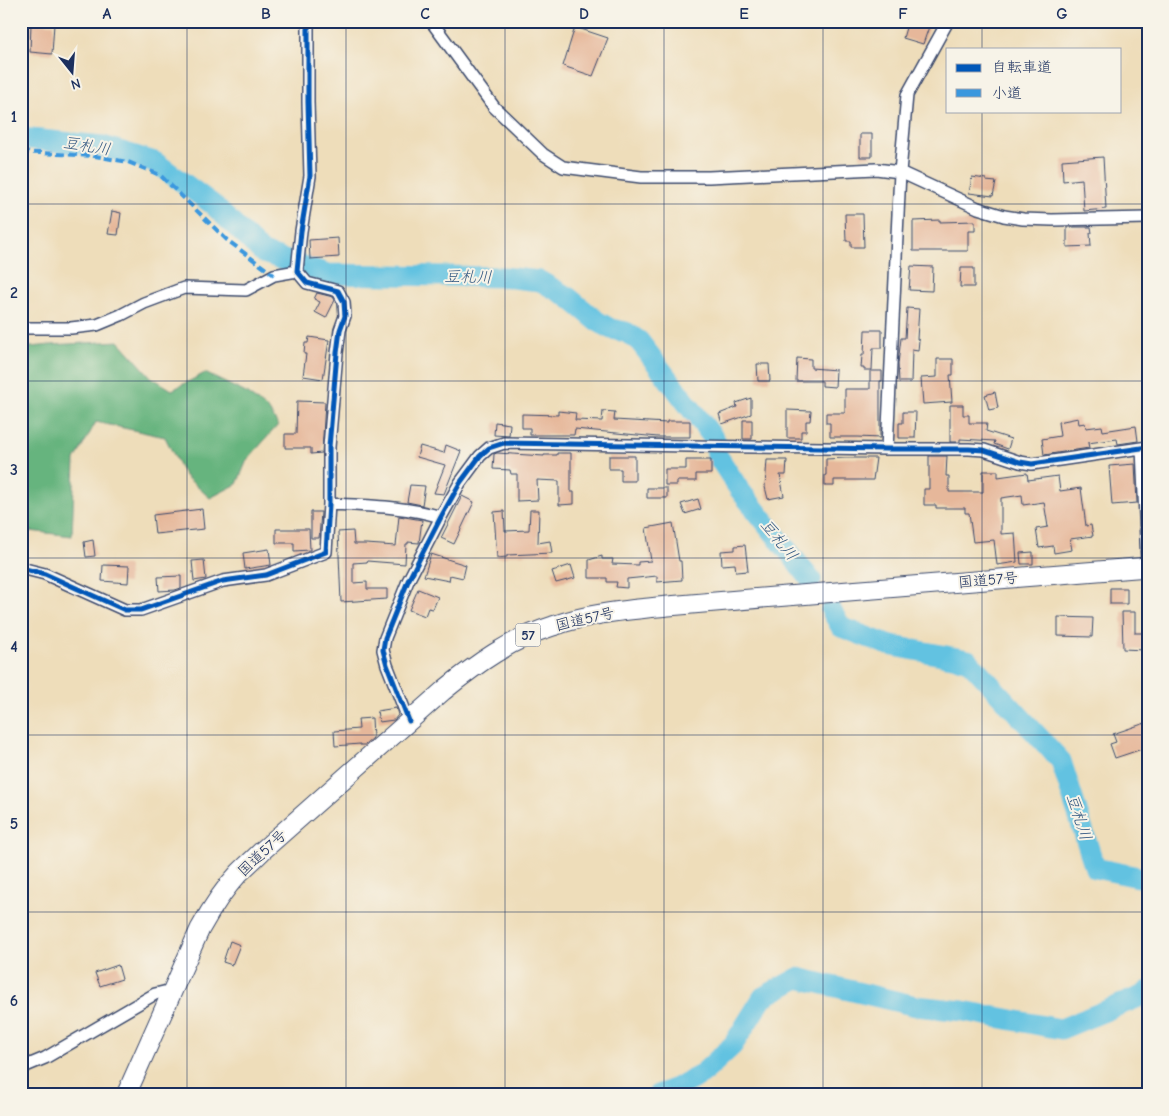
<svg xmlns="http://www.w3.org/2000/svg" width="1169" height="1116" font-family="'Comic Neue','Klee One',sans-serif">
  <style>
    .forest { fill: #66b47e; stroke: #40726e }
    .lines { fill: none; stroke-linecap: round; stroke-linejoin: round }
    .river { stroke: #62c2e1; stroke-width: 21 }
    .building { fill: #e6b79a }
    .minor-casing { stroke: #3b496c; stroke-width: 14 }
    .trunk-casing { stroke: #3b496c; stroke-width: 21 }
    .minor { stroke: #fff; stroke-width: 11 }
    .trunk { stroke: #fff; stroke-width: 19 }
    .quiet { stroke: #3a97de; stroke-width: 4; stroke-dasharray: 8 4; stroke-linecap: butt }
    .cycleway-casing { stroke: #f7f3e8; stroke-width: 8 }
    .cycleway { stroke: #0057b8; stroke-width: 5 }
    .grid { fill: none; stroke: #1b2f5e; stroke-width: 1; stroke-opacity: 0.55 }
    .labels { text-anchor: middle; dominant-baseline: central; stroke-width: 4; stroke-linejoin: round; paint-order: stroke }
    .shield { fill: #f7f3e8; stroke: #5d6a87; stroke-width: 1 }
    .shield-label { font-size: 14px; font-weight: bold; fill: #1b2f5e }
    .street-label { font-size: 15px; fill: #1b2f5e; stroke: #f7f3e8 }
    .water-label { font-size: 16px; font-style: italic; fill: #2d547f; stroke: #f7f3e8 }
    .neatline { fill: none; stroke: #1b2f5e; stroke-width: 2 }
    .grid-label { font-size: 16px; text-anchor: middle; font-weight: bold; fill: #1b2f5e }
  </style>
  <rect width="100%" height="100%" fill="#f7f3e8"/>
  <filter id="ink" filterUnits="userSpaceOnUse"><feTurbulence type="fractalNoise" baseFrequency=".02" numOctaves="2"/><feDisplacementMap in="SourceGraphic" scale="10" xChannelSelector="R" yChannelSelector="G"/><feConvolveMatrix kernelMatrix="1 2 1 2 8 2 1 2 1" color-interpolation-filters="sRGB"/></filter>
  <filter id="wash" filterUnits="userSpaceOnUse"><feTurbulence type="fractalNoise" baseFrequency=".0096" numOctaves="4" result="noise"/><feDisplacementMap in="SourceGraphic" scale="20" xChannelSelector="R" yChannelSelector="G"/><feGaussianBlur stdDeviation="1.12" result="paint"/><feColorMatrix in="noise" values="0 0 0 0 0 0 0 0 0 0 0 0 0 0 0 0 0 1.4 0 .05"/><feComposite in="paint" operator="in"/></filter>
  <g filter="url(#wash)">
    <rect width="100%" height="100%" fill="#eeddba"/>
    <path class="forest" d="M119,341L151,377L172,390L205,373L246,393L269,410L278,425L247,460L237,484L210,498L184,475L165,437L96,422L75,460L72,536L21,530V348L51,345Z"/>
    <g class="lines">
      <path class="river" d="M21,138L103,146L155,162L212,204L263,253L328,274L503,277L540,281L568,297L597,321L611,329L626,332L639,341L715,440L717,455L739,489L811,580
        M831,610L841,627L888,645L968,660L1061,761L1095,868L1148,879
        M657,1095L676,1088L701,1075L733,1045L763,997L798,978L916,1006L963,1011L1061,1029L1144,995L1148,991"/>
    </g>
    <g id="blocks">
      <path class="building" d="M908,21H931L923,44L903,38Z
        M31,23L54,24L52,54L30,52Z
        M575,27L608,38L593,76L563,66Z
        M860,134H872V157H860Z
        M1103,157L1106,209L1084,211L1082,179L1063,181L1062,160Z
        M972,177L986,179V181L996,182L993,196L969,193Z
        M112,211L121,213L118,235L108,234Z
        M845,214H863L864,247H851V241H846Z
        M940,220V222L975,221V231H968V251H913V221Z
        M1067,227H1091L1092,233H1090L1091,246L1067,247Z
        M338,238L339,257L310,259L309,240Z
        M911,266L933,267L932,291L909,290Z
        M961,268H974V287H960Z
        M317,293L333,297L335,300L326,318L315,312L320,302L314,299Z
        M907,308L919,309L917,339L919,340L918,351L912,350L911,382H899L898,364L901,338H905Z
        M865,330H882V348H873L872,370H864V368H861L862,355H864Z
        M309,337L329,340L323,379L303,376L306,354H304L305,343H308Z
        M797,358L811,359V368L836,370L835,387L822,386V381H796Z
        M937,359H953V375H950L952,402L923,404L921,378L937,377Z
        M757,364H769L770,381H758Z
        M870,371H882V381H880V438L857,437H830V423H826V413H845V389H870Z
        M995,392L998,408L989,410L985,395Z
        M751,398V414L722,424L719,414L737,407L736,403Z
        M297,401L325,402L322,453L311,454V448H285V434H296Z
        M950,405H963V415H969V423H987L986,431L1011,439L1008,449L994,444L995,441L960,439V442H950Z
        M787,410L811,411L810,421H806V431H801V438H787Z
        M558,411L576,413L575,420L602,421L603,411L615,412L614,420L667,423V421H690V437H658L575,429L574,435H530V428H522V414L558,415Z
        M903,412H916L915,438H899V423H903Z
        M1078,418L1079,424L1085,423L1086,428L1102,426L1103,431L1136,426L1138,441L1118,444L1117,439L1088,443L1089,448L1044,455L1042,439L1060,436L1058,422Z
        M743,420H752V439H743Z
        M495,422L510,424L509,436L494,435Z
        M446,445L461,451L444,494L434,493L445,465L417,457L420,446L444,453Z
        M497,453L544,456V455H557V453H571V492H574V504L559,505V481L537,480L538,500L517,501V474H511L510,470L493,469L494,454Z
        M609,456H635V481H621V469H609Z
        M929,456H947L946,476H949V492H983V471H998V477L1027,473L1028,480L1058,476L1060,491L1081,488L1086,526L1091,525L1093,536L1070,539L1072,550L1054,553L1053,546L1039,548L1036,529L1048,527L1044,502L1023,505L1022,495L1001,498V534L1015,533L1017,562L997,565L994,540L973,542L969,513H965V508H936V505H924V489H929Z
        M845,458H876L873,480H834V486H825V475H826V459Z
        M686,460H711V474H696V481H677V485H665V469H686Z
        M767,460H787L786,475H780L784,496L768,499L765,487Z
        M1135,464L1137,503L1112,505L1109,466Z
        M410,485L425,486L422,505L407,502Z
        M647,488H667V498H647Z
        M462,496L474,502L454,544L441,538Z
        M698,499L701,509L685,514L681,504Z
        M202,509L204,529L155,534L153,515Z
        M530,510H539L538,543L550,541L552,553L507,555V557L497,558L494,512L504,511L505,531L529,530Z
        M311,512H321L319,538H311Z
        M399,516L422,520L419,543L408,542V544H406L405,564L367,561V562L353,563V583L367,582V589H387V599L341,602L338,532L353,531L354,544H366L396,546Z
        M673,523L679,561H681L682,580L657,582V576L627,579V588L616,587L617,582H607V578H589V560L602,556V559H613L612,564L638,565V562L651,561L646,528Z
        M276,529H309L310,550L294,551V543H276Z
        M93,540L95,556L86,557L84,542Z
        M745,545L748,571L736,572L735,564L722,565L721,551L735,550V546Z
        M269,549L271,565L245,569L243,553Z
        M1033,552V564H1021L1020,553Z
        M431,554L466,565L463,578L450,575L449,581L424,576Z
        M204,560L206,579L194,581L192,561Z
        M103,565L129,566L128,583L102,581Z
        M571,565L575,578L556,583L552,571Z
        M181,576V588L175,590L159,591L158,577Z
        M1110,588H1127V604H1110Z
        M418,589L438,597L433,609L428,608L425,616L409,610Z
        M1122,612H1135V633H1144V650L1123,649Z
        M1058,617L1093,618L1092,637L1058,636Z
        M396,708L398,715L394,720L379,722L377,711Z
        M372,718L373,738L365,745H360V744L335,746L334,731L359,729L358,719Z
        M1148,722V747L1115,758L1110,744L1116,742L1113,734Z
        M230,941L240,945L232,965L223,962Z
        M118,965L122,979L100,986L95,973Z"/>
    </g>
  </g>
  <g filter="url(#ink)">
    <use href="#blocks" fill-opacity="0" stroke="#3b496c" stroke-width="1"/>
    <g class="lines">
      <g class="minor-casing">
        <path id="minor" d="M431,21L494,107L543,154L563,167L641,177H709L876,169L900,172L978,208L1004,216L1023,219L1052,220L1148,218
          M21,328H71L97,325L121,315L144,303L184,288L246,290L274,275L297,271
          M1142,448L1148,586
          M887,449L900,172L907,95L948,21
          M329,504C366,506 405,506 441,517
          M21,568L45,574L125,610H141L223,581L266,575L326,552L329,504V447L337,353L340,330L345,316L344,302L338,291L307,283L297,271L301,231L310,176L308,102V21
          M409,721L387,665L383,650L385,638L408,581L441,517L460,483L480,456L489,448L504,443L887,449H969L984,450L1020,462L1032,464L1148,447
          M21,1068L45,1058L155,994L172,990"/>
      </g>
      <g class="trunk-casing">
        <path id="trunk" d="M126,1095L200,929C211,909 223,890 239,873C246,866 254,859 262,851L443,691C476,664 511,639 553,626C590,613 629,610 668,606C703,603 739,600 774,597C898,587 1023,578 1148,567"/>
      </g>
      <use href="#minor" class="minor"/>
      <use href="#trunk" class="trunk"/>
      <path class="quiet" d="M21,152L95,156L128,162L160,175L227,240L274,275"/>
      <g class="cycleway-casing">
        <path id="cycleway" d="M21,568L45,574L125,610H141L223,581L266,575L326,552L329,504V447L337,353L340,330L345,316L344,302L338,291L307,283L297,271L301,231L310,176L308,102V21
          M409,721L387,665L383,650L385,638L408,581L441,517L460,483L480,456L489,448L504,443L887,449H969L984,450L1020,462L1032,464L1148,447"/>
      </g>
      <use href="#cycleway" class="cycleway"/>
    </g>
  </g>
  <path class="grid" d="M187,21V1095M346,21V1095M505,21V1095M664,21V1095M823,21V1095M982,21V49M982,111V1095M21,204H1148M21,381H1148M21,558H1148M21,735H1148M21,912H1148"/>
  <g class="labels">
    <rect class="shield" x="515.5" y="623.5" width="25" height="23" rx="4"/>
    <g class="shield-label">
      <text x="528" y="635">57</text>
    </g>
    <g class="street-label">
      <text transform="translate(988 580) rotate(-5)">国道57号</text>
      <text transform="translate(585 619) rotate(-13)">国道57号</text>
      <text transform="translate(262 853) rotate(-43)">国道57号</text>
    </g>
    <g class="water-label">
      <text transform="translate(87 146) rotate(9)">豆札川</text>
      <text transform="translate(468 277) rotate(1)">豆札川</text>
      <text transform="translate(779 540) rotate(51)">豆札川</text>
      <text transform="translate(1079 817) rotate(72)">豆札川</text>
    </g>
  </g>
  <rect width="1169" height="1116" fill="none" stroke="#f7f3e8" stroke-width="55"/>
  <rect x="946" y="48" width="175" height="65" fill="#f7f3e8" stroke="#9fa5b1"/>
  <rect x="956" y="64" width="25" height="8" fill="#0057b8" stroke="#9fa5b1"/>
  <text x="992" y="72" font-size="15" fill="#1b2f5e">自転車道</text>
  <rect x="956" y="89" width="25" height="8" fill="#3a97de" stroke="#9fa5b1"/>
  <text x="992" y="98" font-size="15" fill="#1b2f5e">小道</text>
  <g transform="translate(72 72) rotate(163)" stroke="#f7f3e8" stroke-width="4" paint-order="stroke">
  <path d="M0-4L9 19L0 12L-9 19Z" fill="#1b2f5e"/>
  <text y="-8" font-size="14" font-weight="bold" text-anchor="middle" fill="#1b2f5e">N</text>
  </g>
  <rect x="28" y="28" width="1114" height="1060" class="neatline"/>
  <g class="grid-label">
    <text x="107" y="19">A</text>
    <text x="266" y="19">B</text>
    <text x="425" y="19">C</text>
    <text x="584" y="19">D</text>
    <text x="744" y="19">E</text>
    <text x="903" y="19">F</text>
    <text x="1062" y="19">G</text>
    <text x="14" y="122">1</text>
    <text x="14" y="298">2</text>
    <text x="14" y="475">3</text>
    <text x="14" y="652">4</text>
    <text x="14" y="829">5</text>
    <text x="14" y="1006">6</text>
  </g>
</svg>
